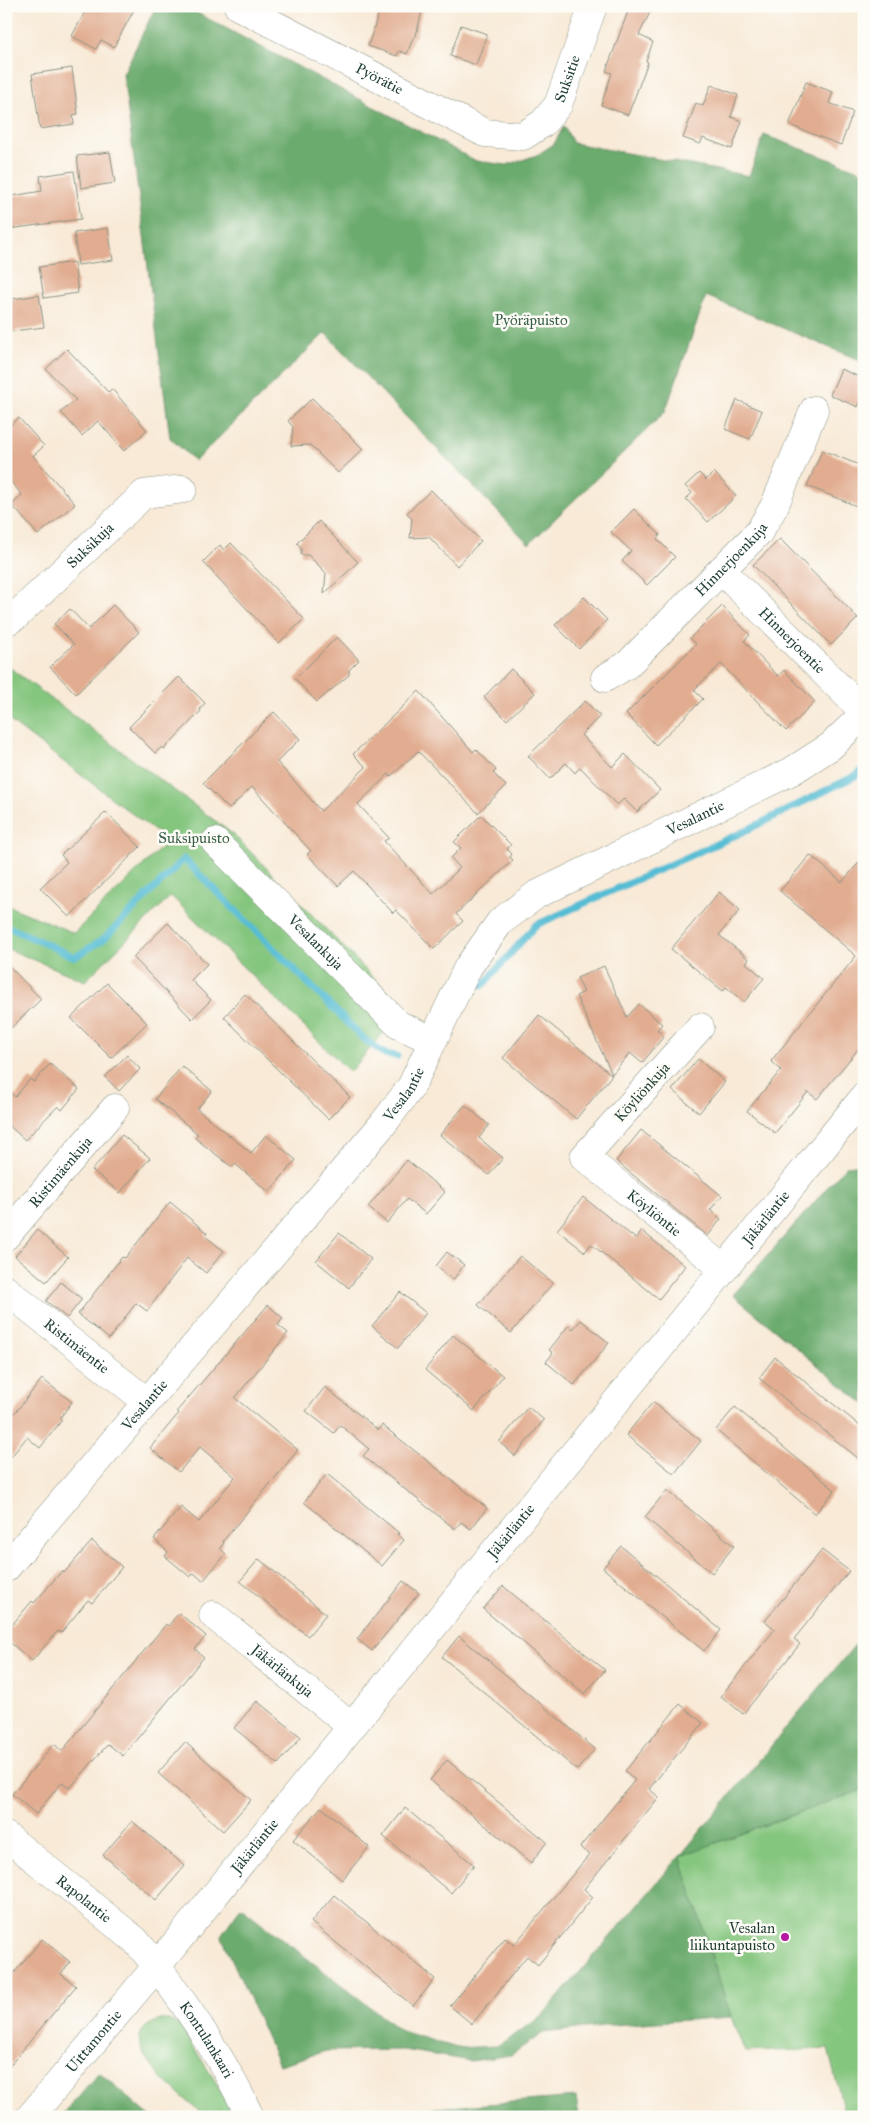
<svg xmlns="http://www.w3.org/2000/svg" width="870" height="2123" font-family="'IM FELL Great Primer',serif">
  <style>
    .green { fill: #85c67f; stroke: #52825a }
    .forest { fill: #6cab6e; stroke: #467451 }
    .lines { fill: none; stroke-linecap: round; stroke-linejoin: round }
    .stream { stroke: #57bdd4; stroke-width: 7 }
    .building { fill: #e1ac8f }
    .minor-casing { stroke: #8c9486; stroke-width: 29 }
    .major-casing { stroke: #8c9486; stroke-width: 29 }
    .minor { stroke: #fff; stroke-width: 28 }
    .major { stroke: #fff; stroke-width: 28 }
    .poi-dot { fill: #b5179e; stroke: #fdfcf7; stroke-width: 2 }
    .labels { text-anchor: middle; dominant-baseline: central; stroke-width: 5; stroke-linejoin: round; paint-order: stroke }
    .street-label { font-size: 15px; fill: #1f3d34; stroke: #fdfcf7 }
    .park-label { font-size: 15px; fill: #385f47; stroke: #fdfcf7 }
    .poi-label { font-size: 15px; fill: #1f3d34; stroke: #fdfcf7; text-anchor: end }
  </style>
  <rect width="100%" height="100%" fill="#fdfcf7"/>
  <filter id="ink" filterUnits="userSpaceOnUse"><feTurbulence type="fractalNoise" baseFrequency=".02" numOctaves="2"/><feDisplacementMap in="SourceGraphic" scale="10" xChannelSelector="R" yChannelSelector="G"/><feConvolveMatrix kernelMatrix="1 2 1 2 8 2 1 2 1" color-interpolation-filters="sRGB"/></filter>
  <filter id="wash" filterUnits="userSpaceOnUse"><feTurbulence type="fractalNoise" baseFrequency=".0096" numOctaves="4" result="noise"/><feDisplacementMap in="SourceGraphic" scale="20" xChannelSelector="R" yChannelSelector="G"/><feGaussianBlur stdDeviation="1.12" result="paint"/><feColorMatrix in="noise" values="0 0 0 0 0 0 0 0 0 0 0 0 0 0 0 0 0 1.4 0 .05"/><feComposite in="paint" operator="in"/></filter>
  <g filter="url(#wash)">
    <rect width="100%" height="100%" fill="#f8ead7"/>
    <path class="green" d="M6,665L234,835L404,1009L350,1072L171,896L85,981L6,948V905L74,933L168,841L6,718Z
      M864,1789V2117H828L845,2115L828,2049L745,2052L731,2017L680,1856Z
      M161,2020H169L180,2026L226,2098L231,2109L223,2117H206C187,2099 100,2037 161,2020Z"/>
    <path class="forest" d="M156,6H184L476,161L507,165L537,155L554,144L564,126L573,143L749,176L764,135L864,172V362L706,296L665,412L529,544L325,333L195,461L170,438L123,74Z
      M864,1164V1404L733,1295L846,1166Z
      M864,1634V1789L680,1856L731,2017L612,2025L543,2033L511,2055L471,2061L403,2050L326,2051L279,2065L221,1935L241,1907L401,2031L457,2048L497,2046L541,2017L680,1856Z
      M99,2072L151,2117H61Z
      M576,2097L579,2117H331L333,2116Z"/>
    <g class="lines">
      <path class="stream" d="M6,926L75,957L104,939L184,859L364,1039L385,1054L397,1056
        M483,985L536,925L745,831L857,775L864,768"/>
    </g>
    <g id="blocks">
      <path class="building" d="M88,6H136L114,47L101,40L96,49L72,36Z
        M381,6H423L416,36L413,38L407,54L399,51L397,56L368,46Z
        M630,6H653L639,35L653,42L646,61L648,62L628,115L601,105L612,73L606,71Z
        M461,25L487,34L476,65L450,56Z
        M72,68L78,114L73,115L74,124L40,129L32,74Z
        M806,82L833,92L829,103L853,112L841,145L789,125Z
        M711,85L738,95L731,117L742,121L732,149L703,138L700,144L683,138L696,103L703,106Z
        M110,152L115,183L81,188L77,156Z
        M74,171L81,219L9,229L6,197L42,191L40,176Z
        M108,228L113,260L78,265L74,233Z
        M74,262L78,293L44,298L39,267Z
        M39,295L44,327L6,332V300Z
        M67,349L108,392L112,389L147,430L124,451L98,421L82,436L61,412L76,400L46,369Z
        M841,369L864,379V394L858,407L830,395Z
        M312,398L363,449L338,473L310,445L291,446L293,427L288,421Z
        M737,400L762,411L750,439L725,429Z
        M19,418L44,446L33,456L75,504L38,535L12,505L22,495L6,476V429Z
        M822,450L864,467V509L807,486Z
        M714,472L736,496L708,522L686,499L692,493L685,486L699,473L706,480Z
        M431,490L481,541L457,566L429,537L410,538L412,519L407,513Z
        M634,509L660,535L657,539L675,557L647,585L622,561L631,551L611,532Z
        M319,521L358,562L324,594L326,573L308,555H301V547L297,543Z
        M780,539L858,618L831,645L753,565Z
        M231,543L304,619L279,643L203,562L220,545L224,550Z
        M584,597L607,620L579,649L555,625Z
        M113,605L139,632L76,694L50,667L74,644L54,624L70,609L89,629Z
        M722,606L750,635L744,641L778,676L784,670L815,702L786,731L721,664L694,690L703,699L656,745L626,714L696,644L690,638Z
        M337,637L359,660L349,670V675L317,702L295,679Z
        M511,669L535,693L507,720L484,697Z
        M179,677L205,703L200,709L201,711L164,749L162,747L155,753L129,727Z
        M419,691L473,752L476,749L496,770L493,773L506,786L478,813L418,751L391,776L389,774L358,804L389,838L384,841L433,894L460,868L451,858L461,848L454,842L481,815L511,845L507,849L512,854L510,857L513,860L456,914L463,921L434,949L396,910L393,913L354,871L338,886L307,854L311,851L252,787L229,809L203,783L274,712L300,739L277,762L321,811L366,767L353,754Z
        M585,701L600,716L581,735L612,767L625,754L660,790L637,812L624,799L617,805L580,767L575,773L566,763L550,779L528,756Z
        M106,812L140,847L69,917L40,888L67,862L61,855Z
        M810,855L842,882L864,857V1042L817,1099L808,1092L775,1133L747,1111L781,1070L771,1061L856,956L780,891Z
        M719,892L740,910L719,935L749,959L746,963L764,978L744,1002L726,987L723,991L671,949Z
        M168,923L207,964L191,980L211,1000L192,1019L133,957Z
        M6,963L41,999L6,1033Z
        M604,966L627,1017L639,1004L662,1024L657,1030L664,1036L642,1063L630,1053L612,1074L576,996L584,992L577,978Z
        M107,983L147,1023L111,1058L71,1018Z
        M245,994L350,1097L328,1119L224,1017Z
        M539,1015L612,1075L576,1119L503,1058Z
        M127,1055L140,1069L119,1091L105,1077Z
        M698,1059L725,1082L699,1113L672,1090Z
        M50,1064L79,1089L62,1110L58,1106L25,1140L6,1123V1089L15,1097L30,1079L34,1082Z
        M182,1066L212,1091L197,1109L251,1153L266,1135L296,1160L269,1192L235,1164L232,1167L195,1138L198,1134L155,1099Z
        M465,1105L489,1125L479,1138L503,1158L489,1175L440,1135Z
        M641,1130L722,1196L710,1210L721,1219L708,1236L616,1161Z
        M122,1135L150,1158L120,1193L92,1170Z
        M407,1160L445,1192L426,1214L407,1199L387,1223L368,1207Z
        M583,1197L636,1239L642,1231L685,1266L659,1299L591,1244L585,1252L557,1230Z
        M170,1202L207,1233L205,1236L224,1251L206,1273L187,1258L147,1311L136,1303L109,1339L78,1314L122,1257L125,1258Z
        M37,1230L68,1257L46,1282L15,1256Z
        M339,1233L371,1259L349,1288L316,1261Z
        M447,1252L464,1265L453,1280L436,1266Z
        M520,1256L553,1283L511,1333L478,1305Z
        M61,1282L82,1299L67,1318L46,1301Z
        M400,1292L426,1313L398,1348L372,1326Z
        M268,1305L283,1318L278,1325L288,1333L235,1398L298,1450L223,1541L224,1543L220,1548L226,1554L203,1581L194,1573L190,1577L165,1556L168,1552L154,1539L181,1507L199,1522L235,1477L200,1447L179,1472L150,1448L179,1413L177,1411Z
        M581,1320L609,1343L574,1385L546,1362L553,1353L549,1350L569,1325L573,1329Z
        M453,1335L503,1376L474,1411L425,1370Z
        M775,1357L864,1429V1463L759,1378Z
        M42,1379L72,1402L60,1418L62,1420L40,1448L27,1437L6,1463V1424Z
        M325,1387L378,1430L382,1425L487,1508L471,1529L461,1522L455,1529L363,1456L369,1449L340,1425L334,1433L306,1411Z
        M653,1402L701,1441L674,1474L626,1435Z
        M528,1407L544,1420L515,1456L499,1442Z
        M735,1407L835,1490L815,1514L716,1430Z
        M327,1474L399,1533L397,1534L404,1540L382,1566L304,1502Z
        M667,1490L734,1546L712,1573L645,1517Z
        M92,1541L122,1567L92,1603L88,1600L61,1633L58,1631L32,1661L6,1639V1632L32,1601L34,1603L62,1571L64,1573Z
        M621,1546L721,1630L704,1651L603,1568Z
        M822,1550L849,1571L794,1639L800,1644L743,1714L721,1696L775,1629L765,1621Z
        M259,1559L326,1614L308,1636L240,1581Z
        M403,1581L419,1593L372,1651L357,1639Z
        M503,1586L605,1670L585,1694L483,1609Z
        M179,1613L206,1636L195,1649L204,1657L123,1756L108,1744L70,1788L62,1782L36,1814L12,1794L54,1744L62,1751L166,1624L168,1626Z
        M459,1636L595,1749L577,1770L442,1657Z
        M257,1701L301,1737L278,1764L234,1728Z
        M680,1704L703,1723L649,1789L659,1797L584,1889L593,1897L538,1965L527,1956L472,2024L450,2006L505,1938L514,1945L589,1855L580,1847L635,1780L625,1771Z
        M185,1742L251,1800L223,1831L158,1773Z
        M447,1760L547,1842L531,1863L430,1780Z
        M321,1807L369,1847L342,1880L293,1840Z
        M405,1808L474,1865L451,1893L383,1836Z
        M132,1821L185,1866L156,1900L103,1855Z
        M334,1895L435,1979L413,2006L311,1922Z
        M42,1939L70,1962L61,1974L76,1986L6,2070V1983Z"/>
    </g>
  </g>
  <g filter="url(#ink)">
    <use href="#blocks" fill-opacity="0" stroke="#8c9486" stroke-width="1"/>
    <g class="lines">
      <g class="minor-casing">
        <g id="minor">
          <path id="s1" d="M238,6L485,133L523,136L543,123L558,105L593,6"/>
          <path id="s2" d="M721,570L864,712"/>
          <path id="s3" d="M6,622L16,616L144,494L183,489"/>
          <path id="s4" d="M605,678L627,665L759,532L774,507L814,410"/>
          <path id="s5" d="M215,842L399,1025L423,1036"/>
          <path id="s6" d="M700,1027L584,1157L724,1269"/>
          <path id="s7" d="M6,1236L115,1108"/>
          <path id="s8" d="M6,1290L146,1401"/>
          <path id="s9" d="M6,1568L383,1124L411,1087L468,967L500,922L536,895L792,771L831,746L864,714"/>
          <path id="s10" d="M213,1615L351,1726"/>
          <path id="s11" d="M6,1836L135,1940L157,1966"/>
          <path id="s12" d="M30,2117L157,1966L864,1097"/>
        </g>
      </g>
      <g class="major-casing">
        <g id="major">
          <path id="s13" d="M157,1966C191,2013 226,2063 250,2117"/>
        </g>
      </g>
      <use href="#minor" class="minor"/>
      <use href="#major" class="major"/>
    </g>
  </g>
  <circle class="poi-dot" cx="785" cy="1937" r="5"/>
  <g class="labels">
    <g class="street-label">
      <text stroke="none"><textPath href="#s1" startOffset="391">Suksitie</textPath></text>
      <text stroke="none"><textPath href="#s1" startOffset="159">Pyörätie</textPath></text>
      <text stroke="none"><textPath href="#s3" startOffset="114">Suksikuja</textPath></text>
      <text stroke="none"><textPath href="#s4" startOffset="174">Hinnerjoenkuja</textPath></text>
      <text stroke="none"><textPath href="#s2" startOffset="100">Hinnerjoentie</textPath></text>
      <text stroke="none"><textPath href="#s9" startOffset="1039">Vesalantie</textPath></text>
      <text stroke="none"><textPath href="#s5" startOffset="142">Vesalankuja</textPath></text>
      <text transform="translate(642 1092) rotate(-48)">Köyliönkuja</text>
      <text stroke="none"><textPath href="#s9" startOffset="619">Vesalantie</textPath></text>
      <text stroke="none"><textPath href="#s7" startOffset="84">Ristimäenkuja</textPath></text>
      <text stroke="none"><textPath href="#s6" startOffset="264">Köyliöntie</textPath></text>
      <text stroke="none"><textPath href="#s12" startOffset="1162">Jäkärläntie</textPath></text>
      <text stroke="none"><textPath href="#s8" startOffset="90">Ristimäentie</textPath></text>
      <text stroke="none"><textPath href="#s9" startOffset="214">Vesalantie</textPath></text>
      <text stroke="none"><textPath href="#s12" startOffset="758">Jäkärläntie</textPath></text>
      <text stroke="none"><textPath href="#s10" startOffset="89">Jäkärlänkuja</textPath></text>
      <text stroke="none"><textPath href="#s12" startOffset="352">Jäkärläntie</textPath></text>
      <text stroke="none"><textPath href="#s11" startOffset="100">Rapolantie</textPath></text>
      <text stroke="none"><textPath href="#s13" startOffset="89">Kontulankaari</textPath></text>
      <text stroke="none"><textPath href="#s12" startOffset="99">Uittamontie</textPath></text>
    </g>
    <g class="park-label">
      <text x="531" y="320">Pyöräpuisto</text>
      <text x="194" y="838">Suksipuisto</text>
    </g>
    <g class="poi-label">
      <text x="775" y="1928">Vesalan<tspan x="775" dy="17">liikuntapuisto</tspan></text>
    </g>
  </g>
  <rect width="870" height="2123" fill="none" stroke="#fdfcf7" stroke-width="25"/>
</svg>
